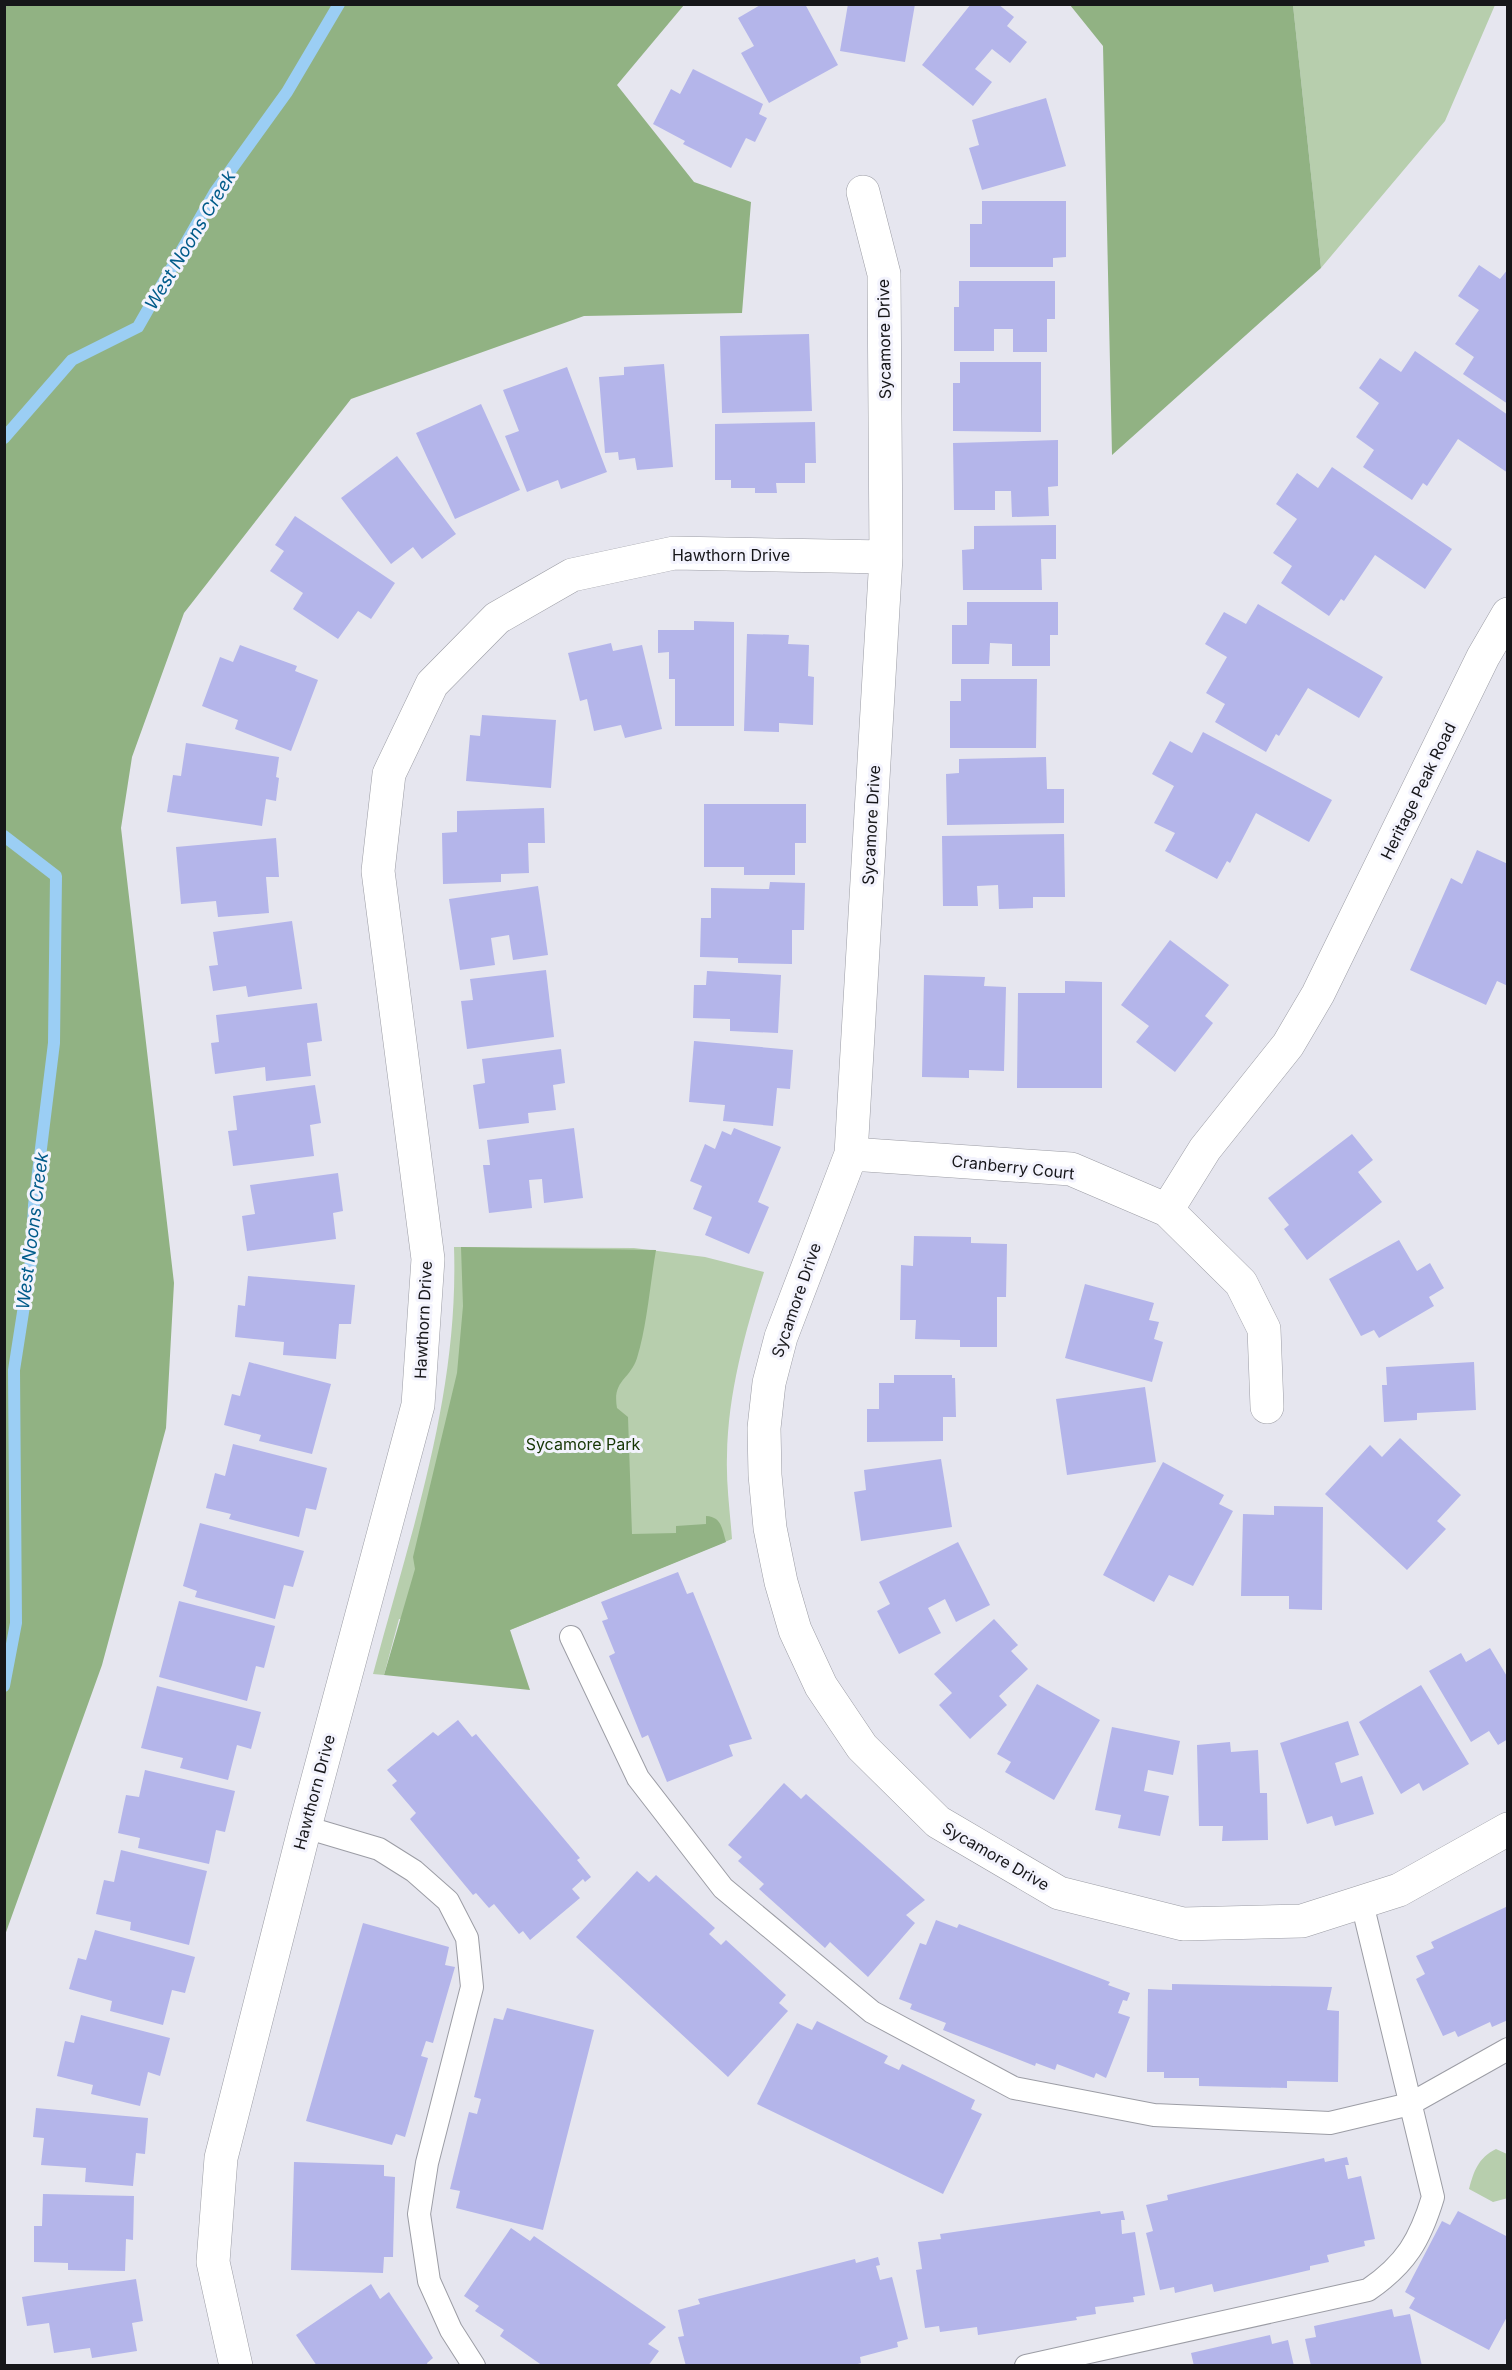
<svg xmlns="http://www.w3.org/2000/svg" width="1512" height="2370" font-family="Inter,sans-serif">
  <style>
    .green { fill: #b7cead }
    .forest { fill: #91b283 }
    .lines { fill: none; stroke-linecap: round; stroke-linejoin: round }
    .stream { stroke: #9bcef4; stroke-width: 12 }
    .building { fill: #b4b5ea }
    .service-casing { stroke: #9c9da5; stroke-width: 24 }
    .minor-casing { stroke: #9c9da5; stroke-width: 34 }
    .service { stroke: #fff; stroke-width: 22 }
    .minor { stroke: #fff; stroke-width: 33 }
    .labels { text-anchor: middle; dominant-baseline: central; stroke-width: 6; stroke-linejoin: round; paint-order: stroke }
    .street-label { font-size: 16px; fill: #161619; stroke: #f3f3fd }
    .park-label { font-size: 16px; fill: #153503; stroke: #f3f3fd }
    .water-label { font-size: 18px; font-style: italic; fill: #005b8a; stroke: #f3f3fd }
  </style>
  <rect width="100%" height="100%" fill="#e6e6ef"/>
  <path class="green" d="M1293,5H1495L1445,121L1321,268Z
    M454,1247L634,1248L705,1257L764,1272C745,1332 728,1393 727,1456C726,1483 730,1512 732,1539L510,1630L399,1619L384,1675L373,1674C411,1532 459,1396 454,1247Z
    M1496,2149L1507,2154L1508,2198L1493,2202L1469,2189C1474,2171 1478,2158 1496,2149Z"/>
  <path class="forest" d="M5,4L684,5L617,85L694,182L751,202L742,313L584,316L351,399L184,613L132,757L121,828L174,1283L166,1428L102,1665L5,1935Z
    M1070,5H1293L1321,268L1112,455L1103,46Z
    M461,1247L656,1250C650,1284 647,1326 637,1358C630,1380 612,1380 617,1408L628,1417L632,1534L676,1533V1526L706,1524V1516C722,1517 722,1529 726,1542L510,1630L530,1690L384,1675L415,1569L413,1557L457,1373L463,1306Z"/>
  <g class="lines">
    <path class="stream" d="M4,438L72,360L138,327L215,192L287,92L339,4
      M4,836L56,876L54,1043L34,1205L31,1261L14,1370L16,1623L4,1686"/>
  </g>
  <path class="building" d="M762,4H805L838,65L769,103L741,53L754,46L738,18Z
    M848,4H915L905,62L840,51Z
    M971,4H998L1014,17L1007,26L1027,42L1010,63L992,49L975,69L992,82L973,106L922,65Z
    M693,69L763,104L759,114L767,118L755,142L746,138L731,168L683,144L685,141L653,124L671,89L680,94Z
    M1046,98L1066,166L982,190L969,148L979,145L972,120Z
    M982,201H1066V257L1053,258V267H970V224H982Z
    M1479,265L1500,279L1508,269V404L1463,374L1474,357L1455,344L1479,310L1458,296Z
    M959,281H1055V319H1047V352H1013V329H994V351H954V307H959Z
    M809,334L812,411L722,413L720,336Z
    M1415,351L1508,415V473L1458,439L1427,486L1423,483L1412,500L1363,467L1374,450L1356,437L1379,403L1359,388L1380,358L1401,372Z
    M960,362H1041V432L953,431V383H960Z
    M664,364L673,467L637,470L635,458L619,460L618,452L605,453L599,377L624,375V367Z
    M567,367L607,472L561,489L558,480L527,492L505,436L519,431L503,390Z
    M481,404L520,490L455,519L416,433Z
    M815,422L816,463H805V483H776L777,493H755V488H731V480H715V424Z
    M1058,440V486L1048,487L1049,516L1012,517L1011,491H995V510H954L953,443Z
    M397,456L456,534L422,559L413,547L391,564L341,498Z
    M1332,467L1452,549L1425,589L1375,555L1344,601L1341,599L1329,616L1281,583L1292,566L1273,553L1297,519L1276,504L1297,473L1318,488Z
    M295,516L395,583L371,619L358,611L338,639L293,609L303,593L270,571L284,551L275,545Z
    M1056,525V559H1041L1042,590H963L962,550L974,549V526Z
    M967,602H1058V635H1050V666H1012V644L990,643L989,664H952V625H967Z
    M1258,604L1383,677L1359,718L1308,688L1279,736L1276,734L1266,752L1215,722L1225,704L1206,693L1227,657L1205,644L1224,612L1246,624Z
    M694,621L734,622V726H675V679H669V652L658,653V630H694Z
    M747,634L789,635L788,644L809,645L808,676L814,677L813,725L779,723V732L744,731Z
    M611,643L613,651L642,645L662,729L625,738L621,725L594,731L587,699L580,701L568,653Z
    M240,645L297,666L295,671L318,680L291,751L235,729L238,720L202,706L220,657L233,662Z
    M961,679H1037L1036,748H950V701H961Z
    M482,715L556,720L551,788L466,781L470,735L480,736Z
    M1203,732L1332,800L1309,842L1256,813L1230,863L1227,861L1217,879L1165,851L1175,833L1154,823L1174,786L1152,774L1170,741L1192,753Z
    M186,743L279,757L276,777L279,778L276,801L266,799L262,826L167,812L173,775L181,776Z
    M1046,757L1047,789H1064V823L947,825L946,774L959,773V759Z
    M704,804H806V843H795V875H744V867H704Z
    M544,808L545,843H528L529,873L501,874V882L443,884L442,833L457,832V811Z
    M1064,834L1065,897H1033V908L999,909L998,885L977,886L978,906H943L942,836Z
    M276,838L279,877H266L269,913L218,917L216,901L181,904L176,847Z
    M1477,850L1508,864V986L1497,981L1486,1005L1410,970L1451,878L1462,884Z
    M770,882L805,883L804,930H792V964L738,963V958L700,957L701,918H711V888L769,889Z
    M538,886L548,955L513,960L509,935L491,938L495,965L460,970L449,899Z
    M292,921L302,989L248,997L246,986L213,991L209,966L218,965L213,932Z
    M1170,940L1229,985L1205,1016L1213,1023L1175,1072L1136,1042L1149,1026L1121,1005Z
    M546,970L554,1037L467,1049L461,1001L473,1000L470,979Z
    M707,971L781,975L778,1033L730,1031V1019L693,1018L694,985H706Z
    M924,975L985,977L984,986L1006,987L1004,1071L969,1070V1078L922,1077Z
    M1065,981L1102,982V1088H1017L1018,993H1065Z
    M317,1003L322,1041L307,1043L311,1076L266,1081L265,1067L215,1074L211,1043L219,1042L216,1015Z
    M694,1041L793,1050L790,1089L777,1088L773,1126L723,1121L725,1105L689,1102Z
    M561,1049L565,1083L553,1085L556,1110L528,1113L529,1123L479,1129L473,1085L485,1083L482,1059Z
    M315,1085L321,1123L310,1125L314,1156L233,1166L228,1131L237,1130L233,1096Z
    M574,1128L583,1198L544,1203L542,1179L529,1180L532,1208L489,1213L483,1165H490L487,1140Z
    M734,1128L781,1147L758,1202L769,1207L749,1254L705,1235L712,1217L693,1209L702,1186L690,1181L705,1144L715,1149L722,1131L731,1135Z
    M1352,1134L1373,1160L1358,1172L1382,1202L1307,1260L1284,1229L1289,1225L1268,1198Z
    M338,1173L343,1211L333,1213L336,1239L247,1251L242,1216L255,1214L250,1185Z
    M914,1236L971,1237V1243L1007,1244L1006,1297H997V1347H960V1340L915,1339L916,1320H900L901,1265L913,1266Z
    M1399,1240L1417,1271L1430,1263L1444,1288L1429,1297L1434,1306L1379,1338L1374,1330L1361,1336L1329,1279Z
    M248,1276L355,1285L351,1324H339L336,1359L283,1355L284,1342L235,1337L238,1305L245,1306Z
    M1085,1284L1154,1303L1149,1320L1159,1322L1154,1339L1163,1342L1152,1382L1065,1358Z
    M249,1362L331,1384L312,1454L259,1441L261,1435L224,1425L232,1394L240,1396Z
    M1474,1362L1476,1410L1417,1413V1420L1384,1422L1382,1385H1387L1386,1367Z
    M894,1375H952V1378H955L956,1417H943V1441L867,1442V1409H879V1383H894Z
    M1145,1387L1156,1462L1067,1475L1056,1399Z
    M1400,1438L1461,1495L1437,1521L1446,1529L1407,1570L1325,1494L1370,1445L1382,1457Z
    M233,1444L327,1468L316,1510L306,1508L299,1537L229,1519L231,1514L206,1508L215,1473L225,1476Z
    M941,1459L952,1527L861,1541L854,1492L866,1490L864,1470Z
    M1163,1462L1224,1495L1219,1504L1233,1511L1193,1586L1169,1575L1154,1602L1103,1575Z
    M1274,1506L1323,1507L1322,1610L1289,1609V1596H1241L1243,1514L1274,1515Z
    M200,1523L304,1551L293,1587L284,1585L275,1619L195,1597L197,1591L183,1586Z
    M958,1542L990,1605L956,1622L945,1599L928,1608L941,1633L899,1654L877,1611L890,1604L879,1582Z
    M678,1572L687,1594L693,1592L752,1739L729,1745L733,1756L667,1782L648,1735L642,1738L609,1656L615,1653L602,1621L608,1619L601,1602Z
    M179,1601L275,1626L264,1668L256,1666L247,1701L159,1677Z
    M994,1619L1018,1645L1011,1651L1028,1669L999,1696L1007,1705L970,1739L939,1705L952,1693L934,1674Z
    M1490,1648L1508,1678V1739L1498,1745L1489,1731L1471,1742L1429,1671L1461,1653L1466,1662Z
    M1037,1684L1100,1720L1054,1800L1005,1772L1011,1762L997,1754Z
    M1421,1685L1469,1764L1423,1791L1419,1783L1401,1794L1359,1722Z
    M157,1686L261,1712L251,1749L237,1745L228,1780L180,1768L183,1758L141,1748Z
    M458,1720L472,1737L476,1734L580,1858L577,1860L591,1877L585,1882L583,1879L572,1889L580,1898L530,1940L523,1931L519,1934L494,1904L489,1908L476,1893L473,1895L410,1819L416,1813L392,1785L397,1781L387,1770L433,1732L438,1736Z
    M1348,1721L1359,1755L1335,1763L1341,1783L1362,1776L1374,1814L1335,1826L1332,1816L1307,1824L1280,1743Z
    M1112,1727L1180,1741L1173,1775L1148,1770L1144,1791L1169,1796L1160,1836L1118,1828L1121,1815L1095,1810Z
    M1230,1742L1231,1752L1258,1750L1260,1793H1267L1268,1840L1222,1841L1223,1826H1199L1197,1745Z
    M145,1770L235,1791L225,1832L216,1830L209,1864L138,1848L140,1838L118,1833L126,1795L139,1797Z
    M784,1783L801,1799L806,1794L925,1900L906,1915L915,1923L868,1977L830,1942L825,1948L759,1889L764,1884L738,1861L742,1857L728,1845Z
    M121,1850L207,1871L189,1945L130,1930L131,1922L96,1914L104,1880L114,1882Z
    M637,1871L649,1882L656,1875L715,1928L709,1934L721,1945L726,1940L786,1995L779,2003L788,2011L728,2077L576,1937Z
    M1508,1906V2020L1492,2027L1490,2022L1458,2037L1455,2031L1443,2036L1416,1979L1425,1974L1416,1956L1434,1948L1431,1942Z
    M936,1920L957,1928L959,1924L1110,1982L1108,1985L1130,1993L1127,2001L1123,2000L1118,2013L1130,2017L1106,2078L1096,2073L1094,2078L1057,2064L1055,2070L1036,2063L1035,2066L943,2030L946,2023L910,2009L912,2004L899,1999L920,1943L926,1945Z
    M363,1923L449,1947L445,1965L455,1967L433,2043L426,2041L421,2056L428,2058L405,2137L396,2134L392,2145L306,2121Z
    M95,1930L195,1957L185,1993L172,1990L163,2025L110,2011L112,2001L69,1989L78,1958L86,1960Z
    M1172,1984L1332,1987L1327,2010L1339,2011L1338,2082L1287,2081V2088L1199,2086V2078H1164V2072H1147L1148,1989L1172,1990Z
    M507,2008L594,2030L543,2230L456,2208L460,2191L450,2189L469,2112L477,2114L481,2099L474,2097L494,2018L503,2020Z
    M81,2015L170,2038L160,2076L148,2072L140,2106L91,2094L93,2085L57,2076L65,2041L74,2043Z
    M817,2021L888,2056L884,2063L899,2070L902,2064L975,2100L971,2109L982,2114L943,2194L757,2104L797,2023L812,2030Z
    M36,2108L148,2118L145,2154L136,2153L133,2186L85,2182L86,2168L41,2165L44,2138L33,2137Z
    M1347,2157L1349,2165H1345L1348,2179L1361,2176L1375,2239L1364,2241L1365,2246L1327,2255L1329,2262L1310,2266V2270L1214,2292L1212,2284L1175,2293L1174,2287L1160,2290L1146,2233L1153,2231L1146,2205L1168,2200L1167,2195L1324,2158L1325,2162Z
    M294,2162L384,2165V2176L395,2177L393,2257H384L383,2273L291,2270Z
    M43,2194L134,2196L133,2240L126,2239L125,2271L68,2270V2263L34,2262V2226H42Z
    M1100,2211L1101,2214L1123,2211L1125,2220H1121L1122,2234L1135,2232L1145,2295L1133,2297L1134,2302L1095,2307L1096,2314L1076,2317L1077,2320L978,2335L977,2327L940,2332L939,2326L925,2328L916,2270L922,2269L918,2242L941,2239L940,2234Z
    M1458,2211L1508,2237V2315L1489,2350L1409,2308L1415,2298L1405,2292L1442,2221L1450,2225Z
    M511,2228L530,2241L534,2236L666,2327L648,2344L659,2351L648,2366H543L500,2336L504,2330L475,2311L479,2306L464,2296Z
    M878,2257L880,2265L876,2266L880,2280L892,2277L908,2339L897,2342L898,2347L860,2357L861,2363L851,2366H686L678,2337L684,2336L678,2310L700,2304L698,2299L855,2259L856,2263Z
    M136,2279L143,2321L132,2323L137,2351L92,2358L90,2348L54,2353L49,2323L27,2326L22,2297Z
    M371,2284L380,2299L389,2292L433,2358L427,2363L428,2366H317L296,2335Z
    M1392,2309L1394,2317L1410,2314L1422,2366H1311L1305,2339L1316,2337L1314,2326Z
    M1270,2335L1272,2344L1288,2340L1294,2366H1194L1191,2353Z"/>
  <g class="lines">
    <g class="service-casing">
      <path id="service" d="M571,1637L638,1778L723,1888L872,2012L1014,2088L1154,2115L1330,2123L1410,2104L1508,2049
        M305,1827L379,1849L414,1871L448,1901L467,1938L472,1987L427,2163L419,2214L429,2281L451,2330L474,2366
        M1026,2366L1368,2290C1406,2264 1420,2240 1433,2197L1362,1903"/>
    </g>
    <g class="minor-casing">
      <path id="minor" d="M863,192L884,274L886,557L851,1154L781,1337L769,1383L764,1428L765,1475L770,1528L781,1582L795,1630L821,1686L862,1747L938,1822L1059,1893L1183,1924L1302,1921L1399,1890L1508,1829
        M851,1154L1071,1169L1167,1210L1241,1283L1264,1329L1267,1407
        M1167,1210L1205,1149L1288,1045L1318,994L1483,657L1508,614
        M236,2366L213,2262L221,2158L305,1827L418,1405L428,1259L378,871L389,774L432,684L497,618L572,575L674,553L886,557"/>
    </g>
    <use href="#service" class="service"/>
    <use href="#minor" class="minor"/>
  </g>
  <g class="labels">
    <g class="street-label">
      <text transform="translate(884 339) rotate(-91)">Sycamore Drive</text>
      <text x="731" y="555">Hawthorn Drive</text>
      <text transform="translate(1418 791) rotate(-64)">Heritage Peak Road</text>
      <text transform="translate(871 825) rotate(-87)">Sycamore Drive</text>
      <text transform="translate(1013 1167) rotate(6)">Cranberry Court</text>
      <text transform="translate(796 1300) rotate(-71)">Sycamore Drive</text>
      <text transform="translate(423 1320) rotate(-87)">Hawthorn Drive</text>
      <text transform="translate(314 1792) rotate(-75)">Hawthorn Drive</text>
      <text transform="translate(996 1856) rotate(30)">Sycamore Drive</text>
    </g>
    <g class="park-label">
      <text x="583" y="1444">Sycamore Park</text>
    </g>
    <g class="water-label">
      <text transform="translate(190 240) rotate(-59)">West Noons Creek</text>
      <text transform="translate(32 1231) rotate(-83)">West Noons Creek</text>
    </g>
  </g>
  <rect width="1512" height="2370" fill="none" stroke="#161619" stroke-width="12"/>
</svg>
